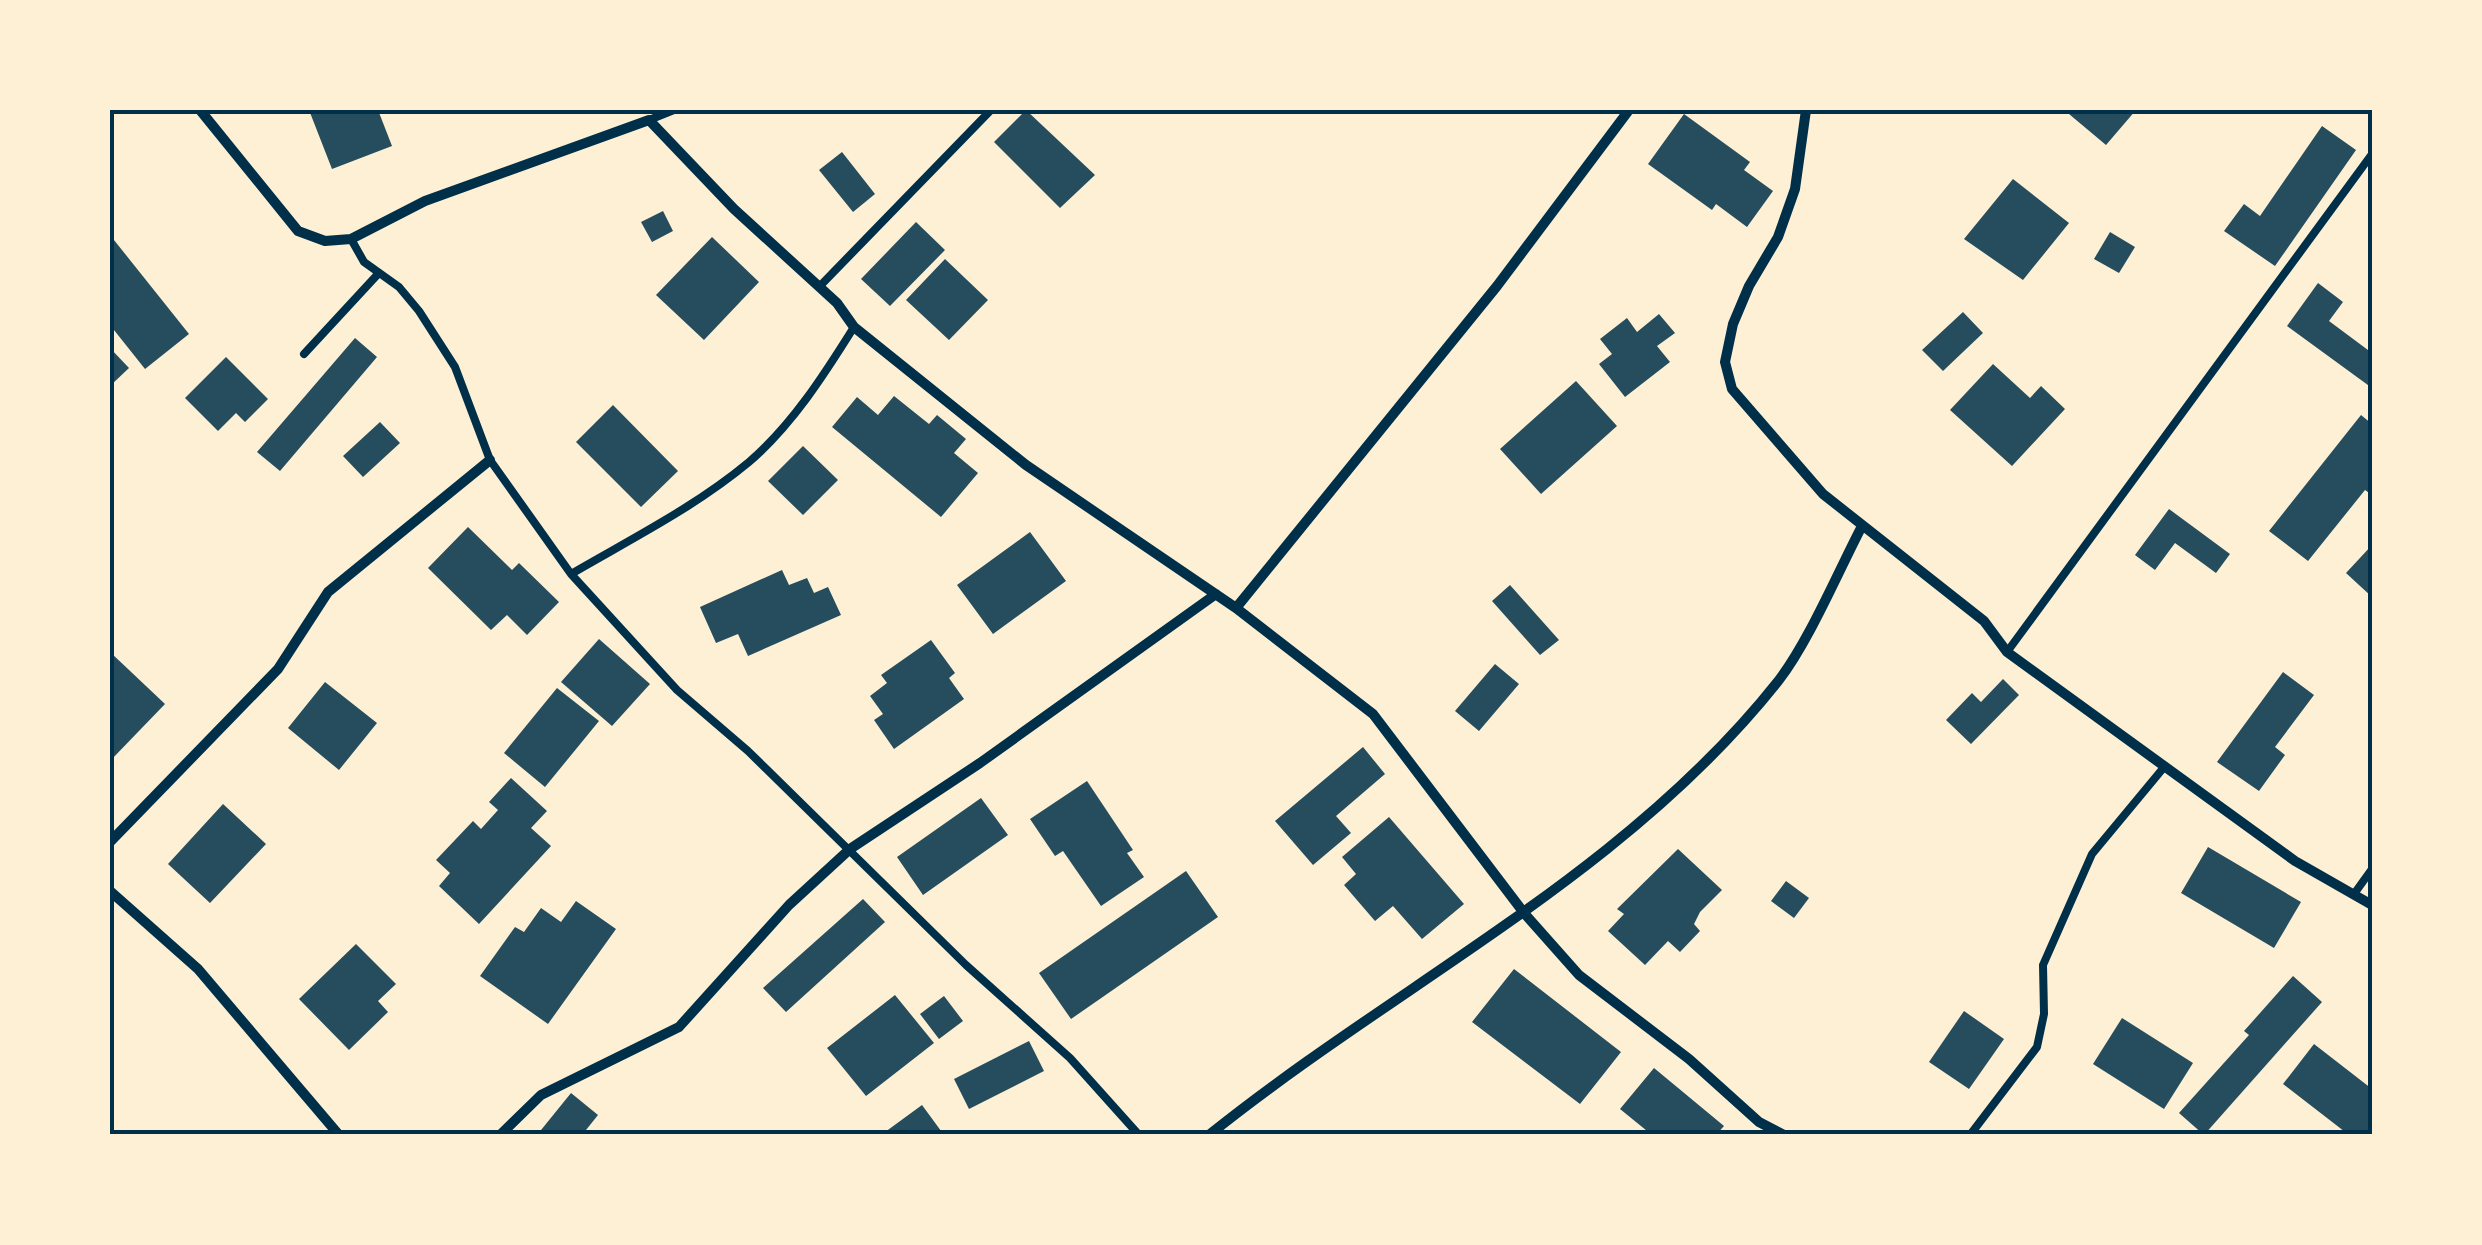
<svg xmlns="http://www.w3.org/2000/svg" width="2482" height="1245" font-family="Overpass,sans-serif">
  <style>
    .building { fill: #264d5e }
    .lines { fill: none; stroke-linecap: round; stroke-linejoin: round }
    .service { stroke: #003049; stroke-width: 8 }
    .minor { stroke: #003049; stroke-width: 10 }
    .neatline { fill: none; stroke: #003049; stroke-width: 4 }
  </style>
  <rect width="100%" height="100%" fill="#fdf0d5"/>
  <path class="building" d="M309,110H378L392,146L332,169Z
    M1026,110L1095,175L1060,208L994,142Z
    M2073,110H2136L2106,145L2069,114Z
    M1684,114L1750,162L1744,170L1773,191L1747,227L1716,204L1712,210L1648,164Z
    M2322,126L2356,150L2275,266L2224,231L2244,204L2260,216Z
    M842,152L875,194L853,212L819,170Z
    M2013,179L2069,223L2023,280L1964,239Z
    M663,211L673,231L652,242L641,222Z
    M916,222L945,250L890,306L861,279Z
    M2110,232L2135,247L2119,273L2094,259Z
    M110,235L189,334L145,369L110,325Z
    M712,237L759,282L704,340L656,295Z
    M945,259L988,300L949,340L906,300Z
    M2318,283L2343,302L2329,321L2372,353V388L2287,326Z
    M1963,312L1983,333L1943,371L1922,350Z
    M1659,314L1675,333L1657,346L1670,362L1625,397L1599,364L1612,354L1600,339L1627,318L1637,332Z
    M355,338L377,357L280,471L257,452Z
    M110,348L129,368L110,386Z
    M226,357L268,399L245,422L236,413L218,431L185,398Z
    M1993,364L2030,398L2041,386L2065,409L2012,466L1950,410Z
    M1576,381L1617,426L1541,494L1500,449Z
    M894,396L929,424L937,415L966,439L954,453L978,473L941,517L832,427L857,397L878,415Z
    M613,405L678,471L641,507L576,442Z
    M2361,415L2372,424V495L2365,490L2308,561L2269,531Z
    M380,422L400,443L363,477L343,456Z
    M803,446L838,480L803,515L768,481Z
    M2169,509L2230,554L2216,573L2175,543L2155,570L2135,555Z
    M468,527L512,570L519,563L559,602L527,635L507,615L491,630L428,568Z
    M1030,532L1066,581L993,634L957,585Z
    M2372,545V597L2346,573Z
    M782,570L789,585L807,578L814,593L828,587L841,615L748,656L738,634L716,643L700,607Z
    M1510,585L1559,640L1540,655L1492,601Z
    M599,639L650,684L612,726L561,682Z
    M931,640L955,673L949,678L964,699L894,749L874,720L883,714L870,696L887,683L881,675Z
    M110,652L165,704L110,761Z
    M1495,664L1519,684L1479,731L1455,711Z
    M2283,672L2314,695L2275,747L2285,755L2259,791L2217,762Z
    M2003,679L2019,695L1971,744L1946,720L1972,693L1981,702Z
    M325,682L377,723L339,770L288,728Z
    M557,688L599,721L545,787L504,753Z
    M1363,747L1385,774L1336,816L1351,833L1313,865L1275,821Z
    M511,778L547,811L531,828L551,846L479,924L439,886L450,873L436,860L473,821L481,829L498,810L489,802Z
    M1087,781L1133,850L1127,853L1144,877L1101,906L1063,851L1055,856L1030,819Z
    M981,798L1008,835L923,895L897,857Z
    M223,804L266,844L210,903L168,864Z
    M1389,817L1464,904L1422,939L1393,906L1375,921L1344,885L1356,874L1342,857Z
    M2208,847L2301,902L2274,948L2181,893Z
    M1678,849L1722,890L1700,912L1694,924L1700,931L1680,952L1668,941L1645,965L1608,931L1624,914L1617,909Z
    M1186,871L1218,917L1071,1019L1039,973Z
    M1786,881L1809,898L1794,918L1771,901Z
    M863,899L885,922L786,1012L763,988Z
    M576,901L616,929L548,1024L480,976L515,927L524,932L541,908L561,922Z
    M356,944L396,984L378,1001L388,1012L349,1050L299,999Z
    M1514,969L1621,1052L1580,1104L1472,1022Z
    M2293,976L2322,1002L2204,1135L2179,1113L2249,1035L2244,1031Z
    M895,995L934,1043L866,1096L827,1048Z
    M944,996L963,1021L939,1039L920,1014Z
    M1964,1011L2004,1039L1969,1089L1929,1062Z
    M2122,1018L2193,1063L2164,1109L2093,1064Z
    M1029,1041L1044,1071L969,1109L954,1079Z
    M2314,1044L2372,1089V1135H2349L2283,1084Z
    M1654,1068L1724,1126L1716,1135H1652L1620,1109Z
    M571,1093L598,1115L582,1135H537Z
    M922,1105L944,1135H881Z"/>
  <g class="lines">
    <path class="service" d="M649,120L674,110
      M351,239L364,262L399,287L419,311L455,367L490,460L571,574L677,690L748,751L966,965L1070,1058L1139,1135
      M819,287L991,110
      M304,354L378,274
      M571,574C631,539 695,507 749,462C792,425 824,375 854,327
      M2007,652L2372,154
      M2354,894L2372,869
      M1970,1135L2037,1047L2044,1014L2043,965L2092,854L2165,766"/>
    <path class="minor" d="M200,110L298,231L325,241L351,239L425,201L649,120L734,209L837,303L854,327L1026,465L1236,608L1373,714L1524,913L1579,975L1689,1059L1759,1122L1784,1135
      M1806,110L1795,189L1778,237L1749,286L1733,324L1725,362L1732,389L1823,494L1984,621L2007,652L2295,861L2372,905
      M1236,608L1497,286L1629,110
      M110,842L278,669L328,592L490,460
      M110,891L198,969L339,1135
      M500,1135L541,1095L679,1027L789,905L850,849L980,763L1216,594
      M1209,1135C1398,983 1626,874 1779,680C1809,641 1838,572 1862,526"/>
  </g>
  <rect width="2482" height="1245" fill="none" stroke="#fdf0d5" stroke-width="225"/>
  <rect x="112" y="112" width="2258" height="1020" class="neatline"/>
</svg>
